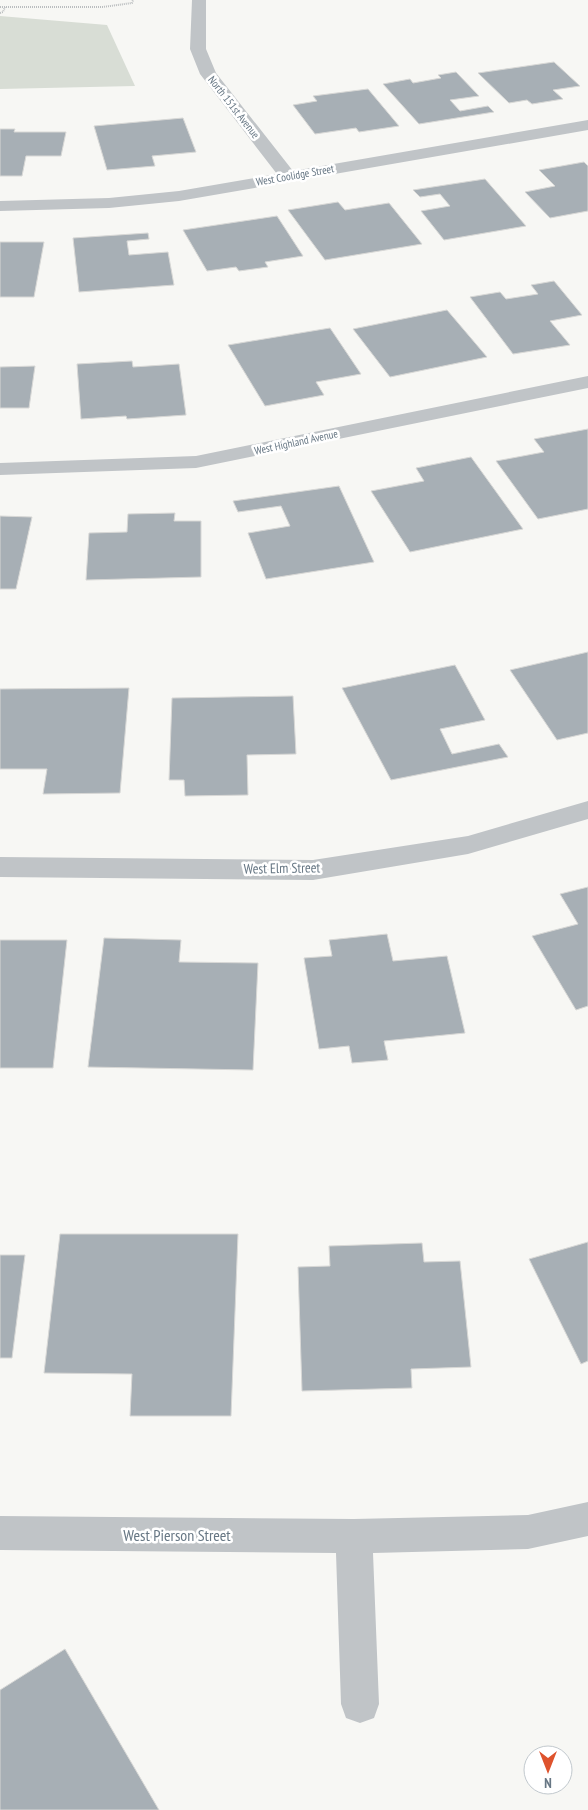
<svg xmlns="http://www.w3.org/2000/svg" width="588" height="1810" font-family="'PT Sans Narrow',sans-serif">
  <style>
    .green { fill: #d8ddd5 }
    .building { fill: #a7afb5; stroke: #d8d8d6 }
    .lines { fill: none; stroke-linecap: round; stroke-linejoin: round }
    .path { stroke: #babdbf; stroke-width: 2; stroke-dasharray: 1 1; stroke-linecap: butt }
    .minor { fill: #c0c4c7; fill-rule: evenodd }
    .labels { text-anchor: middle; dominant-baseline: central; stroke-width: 5; stroke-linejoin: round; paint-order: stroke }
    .far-street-label { font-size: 11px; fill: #677784; stroke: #fff }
    .street-label { font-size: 14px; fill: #677784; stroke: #fff }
    .near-street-label { font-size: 16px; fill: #677784; stroke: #fff }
  </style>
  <rect width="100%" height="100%" fill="#f7f7f4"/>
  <path class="green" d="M0,16L107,25L135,86L0,89Z"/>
  <path class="building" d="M554,62L580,86L553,90L563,99L532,104L527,100L509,103L478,73Z
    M456,72L479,96L450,100L460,111L488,106L494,112L419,124L383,84L410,79L413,83L441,78L438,75Z
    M368,89L399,126L359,132L356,128L315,134L293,105L317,101L313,96Z
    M183,118L196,152L152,156L155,166L107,170L94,126Z
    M0,129H15L14,132H66L61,156H26L22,176H0Z
    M584,162L588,166V211L550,218L525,192L555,186L539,170Z
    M485,179L526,226L444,240L421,211L450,206L440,194L420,197L413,190Z
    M338,202L345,210L389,203L422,244L325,260L288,210Z
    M277,216L303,256L265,262L268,267L239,271L236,267L207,271L183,230Z
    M148,233L149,239L127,241L129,255L168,252L174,285L79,292L73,238Z
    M0,242H44L34,297H0Z
    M554,281L582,315L550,321L570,345L513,354L470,297L500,292L506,299L538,294L531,285Z
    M447,310L487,357L390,377L353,329Z
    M330,328L361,374L316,382L324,395L265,406L228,345Z
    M132,361L133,367L179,364L186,415L127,419L126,416L81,419L77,364Z
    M35,366L29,408H0V367Z
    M588,429V509L538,519L496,461L544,452L534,439Z
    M471,457L523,529L410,552L371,491L424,481L416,468Z
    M339,486L374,562L266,579L248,533L290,526L281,506L238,512L233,501Z
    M175,513L174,521H201V577L86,580L89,533L127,532L128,514Z
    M0,516L32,517L16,589H0Z
    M588,652V733L557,740L510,670Z
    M455,665L485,720L440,729L452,754L499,744L508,757L391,780L342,688Z
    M129,688L120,793L43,794L47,769H0V689Z
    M293,696L296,754L247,755L248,795L185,796L184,780H169L172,698Z
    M588,887V1006L576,1010L532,936L578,924L560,894Z
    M387,934L393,961L447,956L465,1033L384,1041L388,1060L352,1063L349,1046L319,1049L304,958L332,956L329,940Z
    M104,938L181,940L179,962L258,963L253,1070L88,1067Z
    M0,940H67L53,1068H0Z
    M60,1234H238L231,1416H130L132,1374L44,1373Z
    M588,1242V1361L581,1364L529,1259Z
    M422,1243L424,1262L460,1261L471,1367L411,1369L412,1388L302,1391L298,1267L330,1266L329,1246Z
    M0,1255H25L12,1358H0Z
    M65,1649L159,1810H0V1690Z"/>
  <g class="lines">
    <path class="path" d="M0,7H103L132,3L133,0
      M0,13L3,12L5,7"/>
    <path class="minor" d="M192,0H206V49L216,73L293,171L588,120V130L179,201L109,208L0,211V201L109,198L179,191L277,174L200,74L190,49Z
      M588,376V388L196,468L0,475V463L196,456Z
      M588,801V819L468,854L313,880L0,877V857L313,860L468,836Z
      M588,1502V1536L528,1549L373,1553L379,1704L374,1718L360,1723L346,1718L341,1704L336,1553L0,1550V1516L354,1519L528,1515Z"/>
  </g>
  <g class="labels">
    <g class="far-street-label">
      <text transform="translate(234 107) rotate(52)">North 151st Avenue</text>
      <text transform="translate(295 175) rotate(-10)">West Coolidge Street</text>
      <text transform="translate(296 442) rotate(-12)">West Highland Avenue</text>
    </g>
    <g class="street-label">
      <text transform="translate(282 868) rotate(-1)">West Elm Street</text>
    </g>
    <g class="near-street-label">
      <text x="177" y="1535">West Pierson Street</text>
    </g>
  </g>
  <g transform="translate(548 1770) rotate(180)"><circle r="24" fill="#ffffff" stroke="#c2c9ce"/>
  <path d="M0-4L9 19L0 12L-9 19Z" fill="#de532d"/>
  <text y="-8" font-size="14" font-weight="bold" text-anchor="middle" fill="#677784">N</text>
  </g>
</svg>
